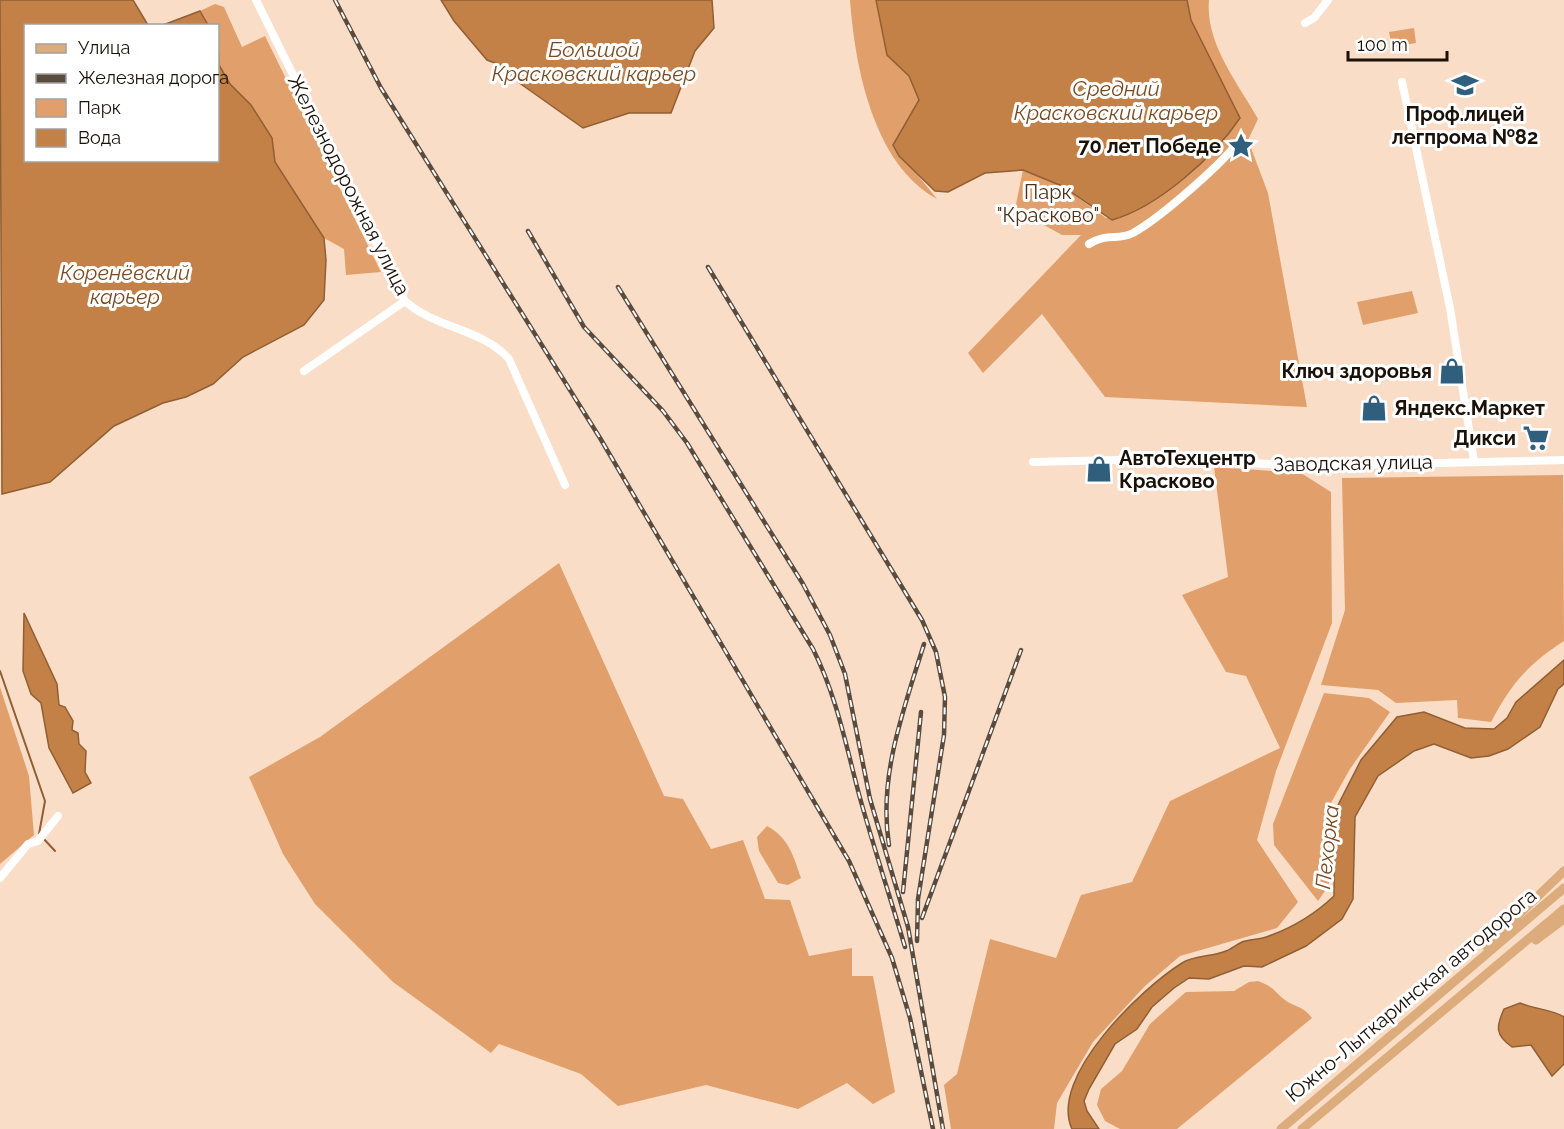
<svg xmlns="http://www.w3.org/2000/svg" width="1564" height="1129" font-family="Raleway,sans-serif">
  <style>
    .green { fill: #e1a06b }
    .water { fill: #c38047; stroke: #905f34; stroke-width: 1.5 }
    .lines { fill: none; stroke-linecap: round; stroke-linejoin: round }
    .stream { stroke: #905f34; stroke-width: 2 }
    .minor { stroke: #fff; stroke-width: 8 }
    .major { stroke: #ddac7c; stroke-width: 9 }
    .rail-casing { stroke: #5a4b3f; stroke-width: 4.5 }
    .rail { stroke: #fff; stroke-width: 2; stroke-dasharray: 7; stroke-linecap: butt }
    .labels { text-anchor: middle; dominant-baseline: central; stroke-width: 6; stroke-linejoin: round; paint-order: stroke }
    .poi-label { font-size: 20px; font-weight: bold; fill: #1a1109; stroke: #fff; text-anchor: end }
    .street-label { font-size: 20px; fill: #1a1109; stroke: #fff }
    .park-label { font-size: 20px; fill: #4d3018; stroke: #fff }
    .water-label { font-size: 21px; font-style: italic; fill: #7a4b22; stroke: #fff }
  </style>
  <rect width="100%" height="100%" fill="#faddc7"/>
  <path class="green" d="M850,0H878L923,98L916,173L937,199C873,164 855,66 850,0Z
    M1187,0H1209C1205,43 1238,83 1258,119L1248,140L1268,193L1307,407L1105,397L1042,314L983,373L968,353L1081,235H1062L1015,209L1023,170L1062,186L1106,218L1122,217L1151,202L1180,180L1191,20Z
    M215,4L224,7L242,47L265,36L381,272L346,275L344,249L324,238L275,162L272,138L251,105L230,84L219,65L218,26L208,25L200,11Z
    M1414,28L1416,43L1392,47L1389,32Z
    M1412,291L1418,313L1363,325L1357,302Z
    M1214,467L1301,473L1331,492L1332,623L1276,771L1257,840L1298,902L1277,928L1180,956L1145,986L1093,1042L1057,1103L1054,1129H951L944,1085L957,1074L990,939L1056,958L1081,895L1132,882L1170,801L1280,748L1246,676L1226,672L1182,595L1228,577Z
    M1563,475L1564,641C1527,665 1512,683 1491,722L1458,718L1457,700L1396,703L1378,690L1321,685L1345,610L1342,478Z
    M559,563L664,796L683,799L711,849L743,840L765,899L790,900L809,956L852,948V976H873L895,1092L873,1104L847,1083L798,1109L706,1085L618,1106L581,1074L499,1044L491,1053L393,982L315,904L283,854L249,777L320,737Z
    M0,687L29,776L34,835L0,864Z
    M1324,693L1369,698L1390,712L1350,769L1327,810L1329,885L1318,901L1274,845L1273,824Z
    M767,826C789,838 793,855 801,878L788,885L778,883L759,851L757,837Z
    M1258,981C1276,988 1273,991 1285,1000C1296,1008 1302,1005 1312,1018L1177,1129H1120L1105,1121L1097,1105L1101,1089L1122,1071L1150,1024L1179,998L1186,992L1234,991L1249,982Z"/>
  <path class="water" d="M0,0H133L148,25L26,26V160H218V44L219,65L230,84L251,105L272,138L275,162L324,238L326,260L324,300L304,325L243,357L213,384L186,397L163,403L114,426L50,482L2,494Z
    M441,0H712L714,28L695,51L671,113H629L583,128L511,77L500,65L487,60L454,21Z
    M876,0H1187L1191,20L1240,118C1214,157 1158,207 1112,220L1062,186L1023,170L985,173L948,192L935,191L899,156L893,145L919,100L909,76L887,55Z
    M200,11L208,25H163Z
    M24,613L57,684L59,705L65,707L73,721L72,730L78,733L79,744L86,751L85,772L91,783L73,793L49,748L41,703L31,694L23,671Z
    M1564,660V684L1558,689L1540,727L1508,749L1489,756L1471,758L1434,744L1414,751L1378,776L1355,817L1353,899L1342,919L1306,946L1262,967L1244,966L1209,979L1189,978L1174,988L1152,1007L1137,1029L1115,1044L1089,1089L1084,1101L1087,1111L1099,1129H1072C1048,1077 1142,988 1182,963C1195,955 1212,957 1226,951C1231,949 1236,945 1242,942C1250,939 1260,940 1269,936C1294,927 1315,914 1334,896L1335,811L1361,760L1397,717L1424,712L1465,728L1494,729L1507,718L1516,702Z
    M1520,1003C1534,1009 1554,1010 1564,1017V1064L1552,1076L1531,1045L1512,1047C1495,1035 1496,1027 1504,1009Z"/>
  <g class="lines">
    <path class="stream" d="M0,671L45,801L39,834
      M43,838L55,851"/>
    <path class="minor" d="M256,0L405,301C434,328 483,329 509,359L565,485
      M1305,23L1314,18L1328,0
      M1402,82L1450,308L1474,461
      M1089,244C1108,232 1118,241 1133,233C1160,218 1225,162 1242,137
      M304,371L405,301
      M1033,462L1160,459L1313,466L1564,460
      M0,878L28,844L38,841L58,816"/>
    <path class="major" d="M1536,940L1564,919
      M1486,946L1564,871
      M1281,1129L1564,888
      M1302,1129L1564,909"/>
    <g class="rail-casing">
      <path id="rail" d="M335,0L381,88L600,438L849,861L892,958L910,1018L933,1129
        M528,231L584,327L663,411L687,443L813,649C837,697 846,746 860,798C874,848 890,897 905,947
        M708,267L922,620L936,652L945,697L944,735L918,899L917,941
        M618,287L803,584L830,635L845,674L870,799L908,927L943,1129
        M889,845C878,776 904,709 924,644
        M903,892L921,712
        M922,918L1021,650"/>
    </g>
    <use href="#rail" class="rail"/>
  </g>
  <defs>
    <g id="university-bare" transform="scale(2.07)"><path d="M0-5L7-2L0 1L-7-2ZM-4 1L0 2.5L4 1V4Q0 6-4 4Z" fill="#305f7e" stroke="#fff" stroke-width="2.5" paint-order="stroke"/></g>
    <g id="sight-bare" transform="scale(2.07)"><path d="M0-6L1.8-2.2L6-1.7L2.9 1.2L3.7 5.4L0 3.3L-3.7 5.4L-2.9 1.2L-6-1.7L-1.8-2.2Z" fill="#305f7e" stroke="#fff" stroke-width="2.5" paint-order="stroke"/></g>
    <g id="shop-bare" transform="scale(2.07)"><path d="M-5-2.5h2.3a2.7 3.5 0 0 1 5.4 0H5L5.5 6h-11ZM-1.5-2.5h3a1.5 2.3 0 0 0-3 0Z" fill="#305f7e" stroke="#fff" stroke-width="2.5" paint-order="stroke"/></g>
    <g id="supermarket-bare" transform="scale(2.07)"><path d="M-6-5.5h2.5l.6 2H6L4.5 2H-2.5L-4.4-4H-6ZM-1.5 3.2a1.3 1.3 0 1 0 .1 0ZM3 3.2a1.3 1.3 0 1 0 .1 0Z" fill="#305f7e" stroke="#fff" stroke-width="2.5" paint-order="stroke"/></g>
  </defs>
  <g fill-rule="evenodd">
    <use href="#university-bare" x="1465" y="85"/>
    <use href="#sight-bare" x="1241" y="146"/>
    <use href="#shop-bare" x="1452" y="371"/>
    <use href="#shop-bare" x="1374" y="408"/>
    <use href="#supermarket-bare" x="1536" y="438"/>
    <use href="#shop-bare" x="1099" y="469"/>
  </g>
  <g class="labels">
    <g class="poi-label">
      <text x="1465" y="114" text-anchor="middle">Проф.лицей<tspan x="1465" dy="23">легпрома №82</tspan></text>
      <text x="1221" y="146">70 лет Победе</text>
      <text x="1432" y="371">Ключ здоровья</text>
      <text x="1394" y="408" text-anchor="start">Яндекс.Маркет</text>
      <text x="1516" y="438">Дикси</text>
      <text x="1119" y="458" text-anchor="start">АвтоТехцентр<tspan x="1119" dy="23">Красково</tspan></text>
    </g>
    <g class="street-label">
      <text transform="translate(349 185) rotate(63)">Железнодорожная улица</text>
      <text transform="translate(1353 463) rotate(-1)">Заводская улица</text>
      <text transform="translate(1411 995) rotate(-40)">Южно-Лыткаринская автодорога</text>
    </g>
    <g class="park-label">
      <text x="1048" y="192">Парк<tspan x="1048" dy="23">"Красково"</tspan></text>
    </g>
    <g class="water-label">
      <text x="594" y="49">Большой<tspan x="594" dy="24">Красковский карьер</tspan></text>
      <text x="1116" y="88">Средний<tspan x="1116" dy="24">Красковский карьер</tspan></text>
      <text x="125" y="272">Коренёвский<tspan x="125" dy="24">карьер</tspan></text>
      <text transform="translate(1327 847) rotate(-84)">Пехорка</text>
    </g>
  </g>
  <rect x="24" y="24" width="195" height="138" fill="#ffffff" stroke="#a3a09d" stroke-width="1.5"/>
  <rect x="36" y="44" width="30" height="9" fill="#ddac7c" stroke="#a3a09d" stroke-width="1.5"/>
  <text x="78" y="54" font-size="18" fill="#1a1109">Улица</text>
  <rect x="36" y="74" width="30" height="9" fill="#5a4b3f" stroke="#a3a09d" stroke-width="1.5"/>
  <text x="78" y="84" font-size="18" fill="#1a1109">Железная дорога</text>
  <rect x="36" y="99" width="30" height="18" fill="#e1a06b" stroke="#a3a09d" stroke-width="1.5"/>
  <text x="78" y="114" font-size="18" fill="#1a1109">Парк</text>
  <rect x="36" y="129" width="30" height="18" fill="#c38047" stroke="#a3a09d" stroke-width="1.5"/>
  <text x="78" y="144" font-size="18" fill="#1a1109">Вода</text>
  <path d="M1348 51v9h99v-9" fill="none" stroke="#1a1109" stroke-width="3"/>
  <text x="1357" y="51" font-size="18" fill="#1a1109" stroke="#ffffff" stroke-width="4.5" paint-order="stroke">100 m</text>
</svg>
